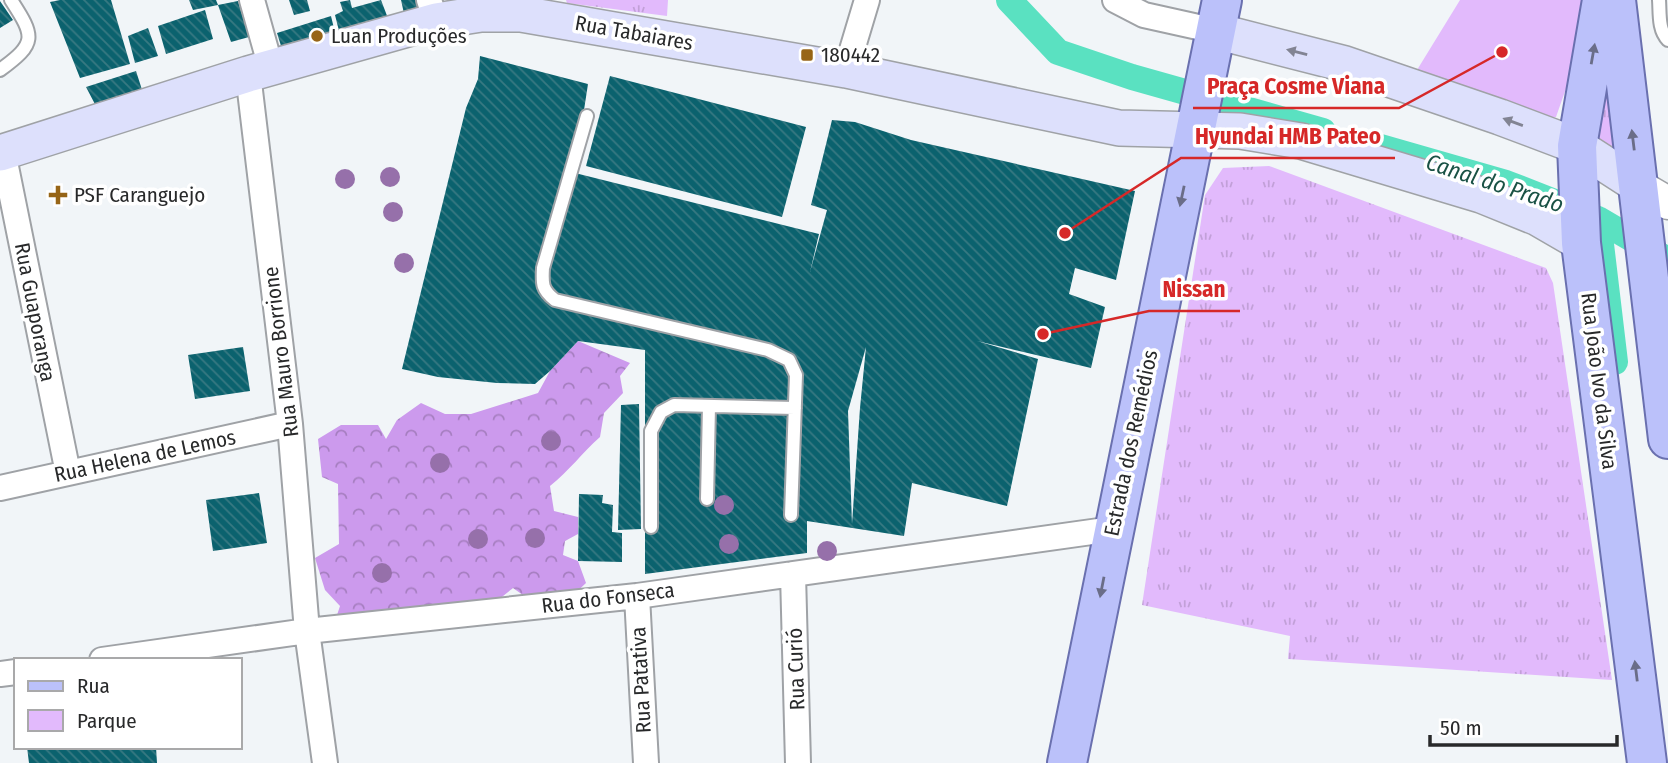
<svg xmlns="http://www.w3.org/2000/svg" width="1668" height="763" font-family="'Fira Sans Condensed',sans-serif">
  <style>
    .grass { fill: url(#grass-tufts) }
    .forest { fill: url(#forest-crowns) }
    .park { fill: #e2bafc }
    .lines { fill: none; stroke-linecap: round; stroke-linejoin: round }
    .canal { stroke: #5ae1c1; stroke-width: 26 }
    .building { fill: url(#building-back-hatch); fill-rule: evenodd }
    .service-casing { stroke: #9fa2a6; stroke-width: 16 }
    .minor-casing { stroke: #9fa2a6; stroke-width: 28 }
    .tertiary-casing { stroke: #9fa2a6; stroke-width: 35 }
    .secondary-casing { stroke: #9fa2a6; stroke-width: 38 }
    .primary-casing { stroke: #6a70af; stroke-width: 42 }
    .service { stroke: #fff; stroke-width: 12 }
    .minor { stroke: #fff; stroke-width: 24 }
    .tertiary { stroke: #fff; stroke-width: 32 }
    .secondary { stroke: #dde0fc; stroke-width: 35 }
    .primary { stroke: #bbc1fa; stroke-width: 38 }
    .tree { fill: #9670aa }
    .oneway { fill: #828493 }
    .oneway2 { fill: #6a6d88 }
    .poi-dot { fill: #976517; stroke: #fff; stroke-width: 2.5 }
    .labels { text-anchor: middle; dominant-baseline: central; stroke-width: 7; stroke-linejoin: round; paint-order: stroke }
    .street-label { font-size: 21px; fill: #28292a; stroke: #fff }
    .poi-label { font-size: 21px; fill: #28292a; stroke: #fff; text-anchor: start }
    .water-label { font-size: 23px; font-style: italic; fill: #1a5245; stroke: #fff }
    .leader { fill: none; stroke: #d62828; stroke-width: 2.5 }
    .callout-dot { fill: #d62828; stroke: #fff; stroke-width: 2.5 }
    .callout-label { font-size: 23px; text-anchor: middle; font-weight: bold; fill: #d62828; stroke: #fff; stroke-width: 7; stroke-linejoin: round; paint-order: stroke }
  </style>
  <defs>
    <pattern id="grass-tufts" width="24" height="20" patternUnits="userSpaceOnUse" patternTransform="scale(1.75)"><rect width="24" height="20" fill="#e2bafc"/><path d="M3 7l-1-3M5 7V3M7 7l1-3M15 17l-1-3M17 17v-4M19 17l1-3" fill="none" stroke="#c2a0d8"/></pattern>
    <pattern id="forest-crowns" width="20" height="18" patternUnits="userSpaceOnUse" patternTransform="scale(1.75)"><rect width="20" height="18" fill="#cc9aed"/><path d="M2 6a3 3 0 1 1 6 0M12 15a3 3 0 1 1 6 0" fill="none" stroke="#a67ec0"/></pattern>
    <pattern id="building-back-hatch" width="6" height="6" patternUnits="userSpaceOnUse" patternTransform="scale(1.75)"><rect width="6" height="6" fill="#0b626e"/><path d="M-1 5l2 2M0 0l6 6M5-1l2 2" fill="none" stroke="#387982"/></pattern>
  </defs>
  <rect width="100%" height="100%" fill="#f1f5f8"/>
  <path class="grass" d="M566,0H668L667,16L567,3Z
    M1607,26L1626,156L1592,142Z
    M1269,166L1546,268L1553,283L1612,680L1288,659L1290,636L1142,605L1205,195L1223,168Z"/>
  <path class="forest" d="M578,341L630,363L620,376L623,393L604,413L600,437C582,453 569,471 550,486L554,511L578,517V534L565,541L563,555L578,561L586,583L569,599L537,605L513,588L493,604L336,618L340,606L325,590L315,558L339,544L338,484L322,477L318,439L341,425H378L386,439L397,420L421,403L445,414H471L538,393L550,371Z"/>
  <path class="park" d="M1460,0H1587L1570,77L1556,117L1548,118L1504,99L1417,70Z"/>
  <g class="lines">
    <path class="canal" d="M1009,0L1058,52L1132,77L1323,131
      M1377,146L1506,183L1598,219L1668,260
      M1598,219L1615,362"/>
  </g>
  <path class="building" d="M60,0H111L130,64L80,78L50,2Z
    M189,0H216L218,5L193,10Z
    M289,0H307L310,11L294,15Z
    M350,0L352,8L381,0L389,21L340,35L335,15L343,11L340,2Z
    M401,0H421L424,12L405,18Z
    M0,1L13,20L0,28Z
    M238,1L249,37L231,42L218,5Z
    M205,10L213,39L166,54L158,26Z
    M331,16L338,45L282,49L277,33Z
    M148,28L158,56L135,63L128,36Z
    M480,56L588,84L584,110L587,116L575,173L819,234L810,272L827,210L811,205L832,120L855,122L911,140L1135,191L1116,280L1075,268L1069,294L1105,307L1091,368L977,341L1038,359L1007,506L912,483L904,536L807,521V553L645,574V350L578,341L550,371L535,384L497,383L438,377L402,369L466,108L478,79ZM866,347L860,408L852,524L848,411Z
    M136,71L144,96L97,108L86,87Z
    M610,76L806,127L782,217L586,166Z
    M243,347L250,391L195,399L188,355Z
    M639,404L641,529L618,530L621,405Z
    M259,493L267,543L213,551L206,500Z
    M579,494L603,495L602,503L613,505L612,532L622,533V562L578,561Z
    M27,747H156L157,763H29Z"/>
  <g class="lines">
    <g class="service-casing">
      <path id="service" d="M1659,0C1660,13 1658,30 1668,40
        M0,70C37,43 35,37 11,0
        M587,116L543,268C542,284 542,290 555,300L768,350L789,360L796,375L791,515
        M707,499L709,406
        M651,527V431L661,412L674,405L795,408"/>
    </g>
    <g class="minor-casing">
      <path id="minor" d="M252,0L271,68
        M429,0L436,21
        M1115,0L1144,15L1216,31
        M846,70L867,0
        M248,74L290,424L307,631L325,763
        M3,152L68,473
        M0,488L290,424
        M793,574L798,763
        M637,596L646,763
        M102,660L307,631L637,596L1113,529
        M0,674L16,672"/>
    </g>
    <g class="tertiary-casing">
      <path id="tertiary" d="M1639,186L1668,203"/>
    </g>
    <g class="secondary-casing">
      <path id="secondary" d="M1216,31L1345,64L1500,117L1577,146L1639,186
        M0,153L248,74L436,21L481,14H521L846,70L1119,128L1240,131L1301,141L1481,195L1538,218L1581,243"/>
    </g>
    <g class="primary-casing">
      <path id="primary" d="M1602,0L1577,146L1581,243L1647,763
        M1616,0L1668,439
        M1067,763L1222,0"/>
    </g>
    <use href="#service" class="service"/>
    <use href="#minor" class="minor"/>
    <use href="#tertiary" class="tertiary"/>
    <use href="#secondary" class="secondary"/>
    <use href="#primary" class="primary"/>
  </g>
  <g class="tree">
    <circle cx="390" cy="177" r="10"/>
    <circle cx="345" cy="179" r="10"/>
    <circle cx="393" cy="212" r="10"/>
    <circle cx="404" cy="263" r="10"/>
    <circle cx="551" cy="441" r="10"/>
    <circle cx="440" cy="463" r="10"/>
    <circle cx="724" cy="505" r="10"/>
    <circle cx="535" cy="538" r="10"/>
    <circle cx="478" cy="539" r="10"/>
    <circle cx="729" cy="544" r="10"/>
    <circle cx="827" cy="551" r="10"/>
    <circle cx="382" cy="573" r="10"/>
  </g>
  <defs><path id="oneway-solid" d="M-6-.8H1V-3.2L6.5 0L1 3.2V.8H-6Z" transform="scale(1.75)"/></defs>
  <g class="oneway">
    <use href="#oneway-solid" transform="translate(1297 52) rotate(-166)"/>
    <use href="#oneway-solid" transform="translate(1513 122) rotate(-160)"/>
  </g>
  <g class="oneway2">
    <use href="#oneway-solid" transform="translate(1593 54) rotate(-80)"/>
    <use href="#oneway-solid" transform="translate(1633 140) rotate(-97)"/>
    <use href="#oneway-solid" transform="translate(1182 196) rotate(102)"/>
    <use href="#oneway-solid" transform="translate(1102 587) rotate(101)"/>
    <use href="#oneway-solid" transform="translate(1636 671) rotate(-97)"/>
  </g>
  <g class="poi-dot">
    <circle cx="317" cy="36" r="7"/>
    <rect x="800" y="48" width="14" height="14" rx="3.5"/>
    <path d="M54.5 184.5h7v7h7v7h-7v7h-7v-7h-7v-7h7z"/>
  </g>
  <g class="labels">
    <g class="street-label">
      <text transform="translate(634 33) rotate(10)">Rua Tabaiares</text>
      <text transform="translate(35 312) rotate(79)">Rua Guaporanga</text>
      <text transform="translate(281 352) rotate(-97)">Rua Mauro Borrione</text>
      <text transform="translate(1599 381) rotate(83)">Rua João Ivo da Silva</text>
      <text transform="translate(1131 443) rotate(-78)">Estrada dos Remédios</text>
      <text transform="translate(145 456) rotate(-12)">Rua Helena de Lemos</text>
      <text transform="translate(608 598) rotate(-7)">Rua do Fonseca</text>
      <text transform="translate(796 669) rotate(-92)">Rua Curió</text>
      <text transform="translate(641 680) rotate(-93)">Rua Patativa</text>
    </g>
    <g class="poi-label">
      <text x="331" y="36">Luan Produções</text>
      <text x="821" y="55">180442</text>
      <text x="74" y="195">PSF Caranguejo</text>
    </g>
    <g class="water-label">
      <text transform="translate(1495 183) rotate(18)">Canal do Prado</text>
    </g>
  </g>
  <path class="leader" d="M1502 52L1399 108H1193M1065 233L1181 158H1395M1043 334L1149 311H1240"/>
  <g class="callout-dot">
    <circle cx="1502" cy="52" r="7"/>
    <circle cx="1065" cy="233" r="7"/>
    <circle cx="1043" cy="334" r="7"/>
  </g>
  <g class="callout-label">
    <text x="1296" y="94">Praça Cosme Viana</text>
    <text x="1288" y="144">Hyundai HMB Pateo</text>
    <text x="1194" y="297">Nissan</text>
  </g>
  <rect x="14" y="658" width="228" height="91" fill="#ffffff" stroke="#a9a9aa" stroke-width="2"/>
  <rect x="28" y="681" width="35" height="10" fill="#bbc1fa" stroke="#a9a9aa" stroke-width="2"/>
  <text x="77" y="693" font-size="21" fill="#28292a">Rua</text>
  <rect x="28" y="710" width="35" height="21" fill="#e2bafc" stroke="#a9a9aa" stroke-width="2"/>
  <text x="77" y="728" font-size="21" fill="#28292a">Parque</text>
  <path d="M1430 735v10h187v-10" fill="none" stroke="#28292a" stroke-width="3.5"/>
  <text x="1440" y="735" font-size="21" fill="#28292a" stroke="#ffffff" stroke-width="5" paint-order="stroke">50 m</text>
</svg>
